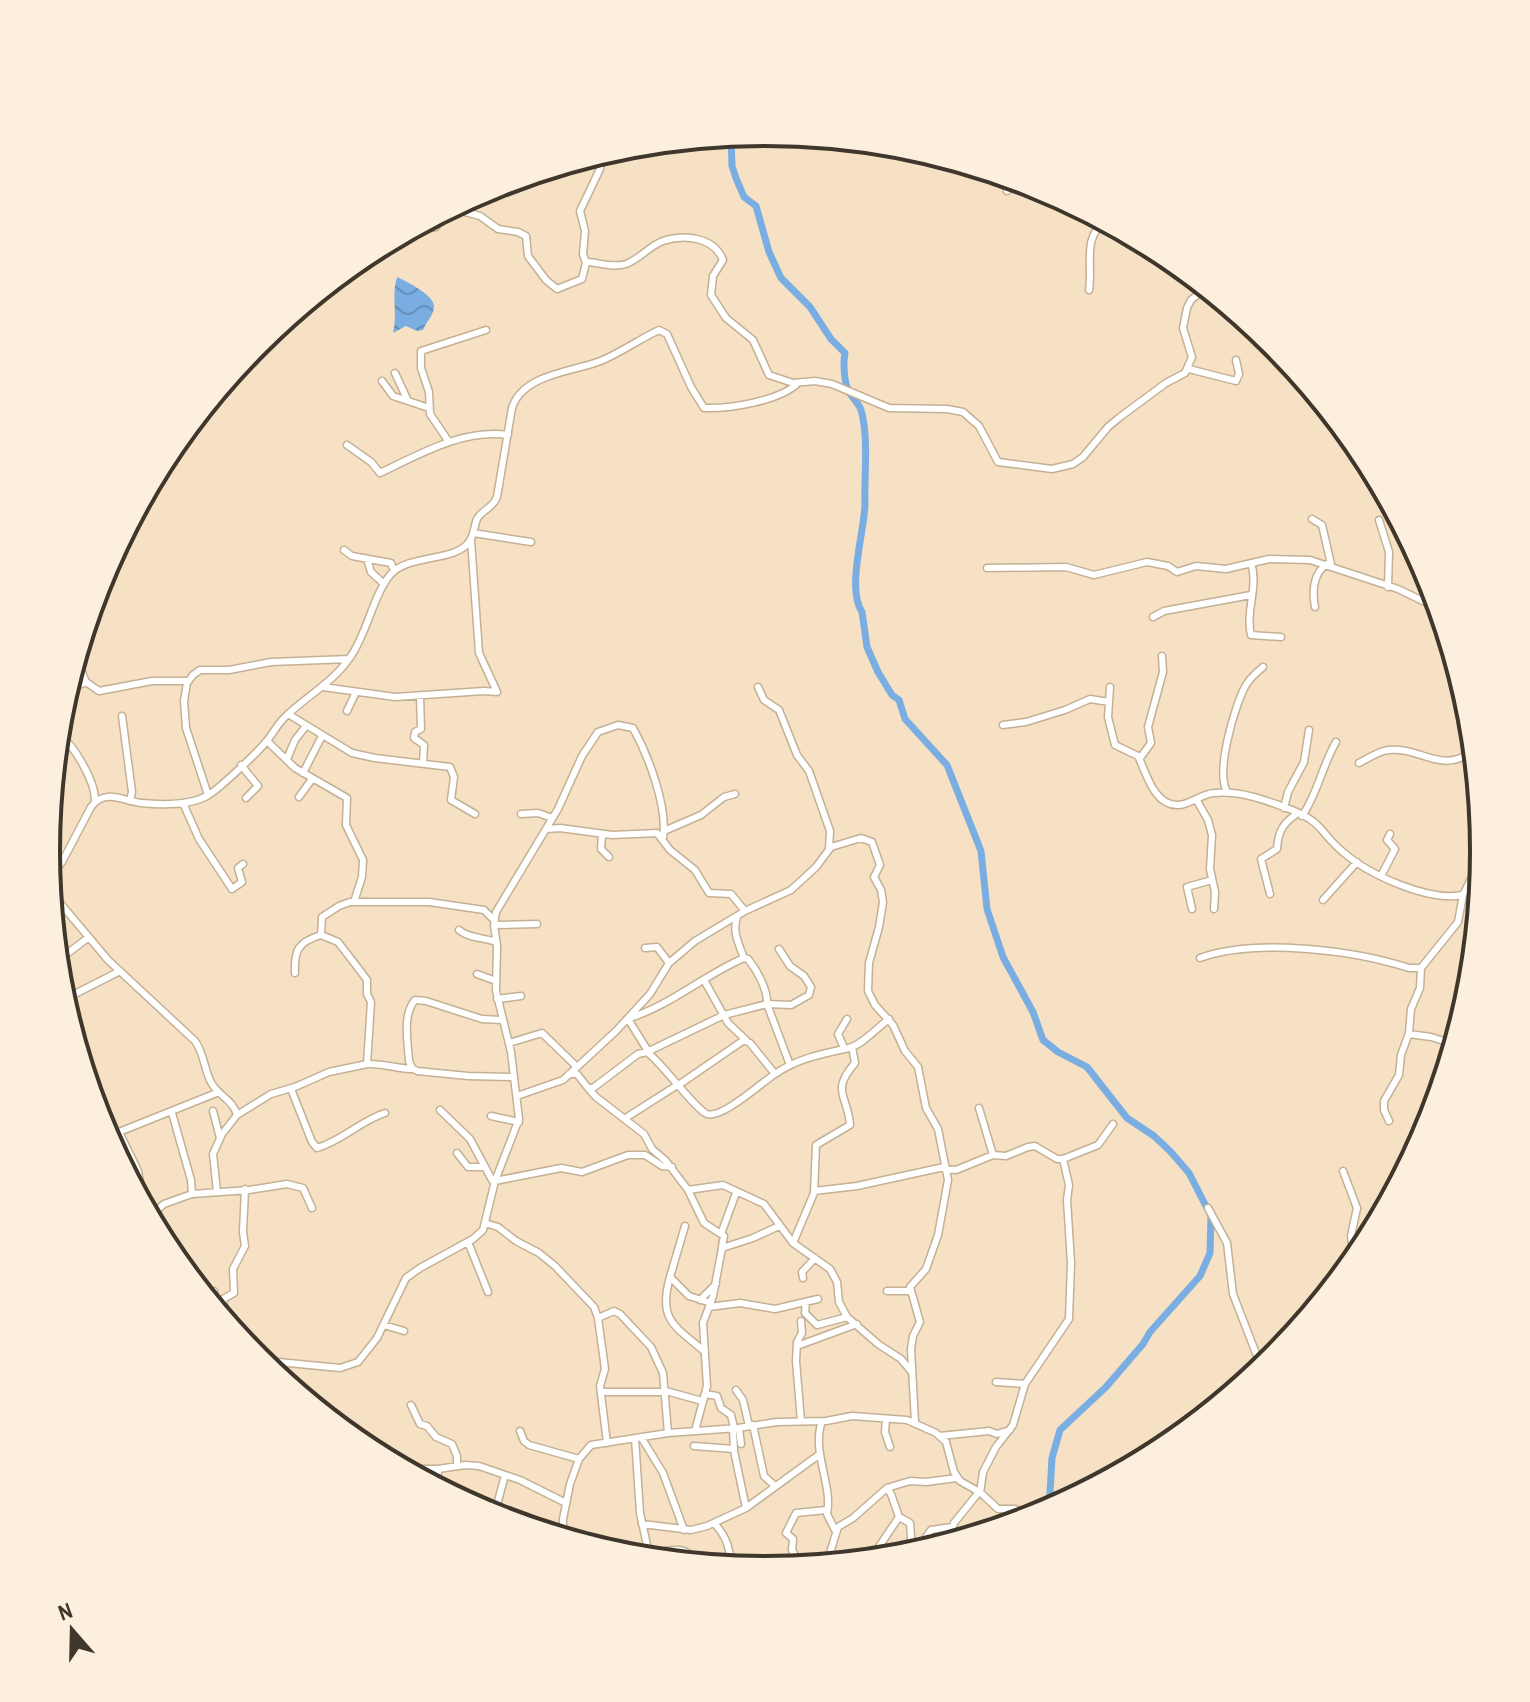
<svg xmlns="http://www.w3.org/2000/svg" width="1530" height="1702" font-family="'Archivo Narrow',sans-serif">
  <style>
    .water { fill: url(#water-waves) }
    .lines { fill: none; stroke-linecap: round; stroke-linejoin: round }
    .river { stroke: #7aaee3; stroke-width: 7 }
    .minor-casing { stroke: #c4b094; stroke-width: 9 }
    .minor { stroke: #fff; stroke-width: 6 }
    .rim { fill: none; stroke: #3f372c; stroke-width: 4 }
  </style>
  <defs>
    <pattern id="water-waves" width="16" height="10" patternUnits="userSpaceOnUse" patternTransform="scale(2)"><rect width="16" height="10" fill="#7aaee3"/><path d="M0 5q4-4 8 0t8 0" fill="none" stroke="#658eb8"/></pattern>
  </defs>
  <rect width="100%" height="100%" fill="#f6e1c4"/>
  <path class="water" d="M397,277C406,281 434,295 434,306C434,315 426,322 423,330L417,331L406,326L393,333C398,313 391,296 397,277Z"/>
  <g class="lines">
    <path class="river" d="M731,135L732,166L736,178L744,197L756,206L769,252L781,278L810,307L831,339L845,353C843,363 844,380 848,390C851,397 859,403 861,410C869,438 864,474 865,503C865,530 846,588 862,612L867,647L878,672L892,695L899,700L905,719L947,765L981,851L987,909L1003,957L1033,1012L1043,1040L1058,1052L1087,1067L1127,1118L1154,1136L1170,1151L1189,1173L1211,1216L1210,1253L1200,1276L1150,1332L1143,1344L1106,1387L1060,1430L1052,1458L1049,1510"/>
    <g class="minor-casing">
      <path id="minor" d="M1007,191L1014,179
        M450,208L480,216L498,229L518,232L526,236L528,256L546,280L557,289L582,279L586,263L588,262C600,263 614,268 626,264C640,259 649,246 663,241C685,234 714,237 723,260L713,276L711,295L726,318L753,340L769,375L793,383L815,381L832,384L889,408L947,409L963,412L979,426L998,462L1052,469L1073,464L1083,457L1108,427L1120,417L1166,383L1185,373L1192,357L1183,328L1187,308L1191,300L1206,288
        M402,233L436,227L442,212
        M354,262L362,261L370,251
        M586,263L583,254L585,231L580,211L600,169L602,153
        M1089,290C1093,265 1082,238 1105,221
        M1189,369L1236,381L1239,374L1236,360
        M395,373L408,401
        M382,381L393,396L429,408
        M1333,422L1337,421
        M449,442L430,414L429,392L421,368V351L486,330
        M347,445L371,462L380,473C420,454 462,429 508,435
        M1312,519L1322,525L1331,564
        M1379,520L1389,552L1388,587
        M473,533L531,542
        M344,550L352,556L391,563L394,571
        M367,559L371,572L384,584
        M1251,563C1259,586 1245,611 1251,635L1281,637
        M987,568L1066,567L1094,575L1147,562L1168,566L1177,572L1196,566L1226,569L1269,559L1310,560L1398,589L1425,602L1437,600
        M1315,607C1312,592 1313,573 1327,564
        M1153,617L1164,611L1251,595
        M76,658L86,682L99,691L152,681H188
        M323,687L395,697L484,691L497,692L479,653L471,540
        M758,687L764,700L779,710L797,755L809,771L830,831L829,849
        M1110,687L1108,717L1115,745L1138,756C1146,772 1154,807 1179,805C1191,804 1201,794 1214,793C1240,790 1268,801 1292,810C1324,823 1320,833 1343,852C1369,875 1429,902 1463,895L1473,875L1483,864
        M66,691L86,682
        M420,696L421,729L415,732L414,738L424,745L423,763
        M347,711L356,692
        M288,714L352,753L375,758L450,767L454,777L451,800L475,814
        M122,716L132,792L130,801
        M1003,725L1026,722L1065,710L1090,699L1109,702
        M58,733C74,745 96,782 95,802
        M267,741L295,768L347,798L346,825L363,860L362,877L354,902
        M1140,758L1151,743L1148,727L1163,672L1162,656
        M287,759L295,740L306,726
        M1359,763C1367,759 1379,751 1388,750C1421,746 1441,776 1474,750
        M241,765L258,786L246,798
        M303,773L322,736
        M1228,793C1214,775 1235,704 1246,685C1250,678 1257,672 1263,667
        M208,795L186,728L184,701L187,683L193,675L200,670H229L271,662L349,659
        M299,797L312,779
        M1196,799L1208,820L1212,835L1210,869L1215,892L1214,909
        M183,803L199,839L232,889L242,882L238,868L243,864
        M1284,808L1288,792L1304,762L1309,730
        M521,814L538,813L552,818
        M1302,816C1318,793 1322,766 1336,742
        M546,829L560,828L612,835L657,833L670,850L695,870L709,893L731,894L745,911L791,890L816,867L831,847L861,838L872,842L880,865L874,877L881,890L883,902L879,927L869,963L868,991L875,1005L893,1025L905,1051L918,1067L926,1108L938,1129L948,1180L938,1235L926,1269L910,1287L920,1322L913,1336L911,1349L915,1422
        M664,831L701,815L724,797L735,794
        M602,834L601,849L609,857
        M47,857L62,862
        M1381,876L1395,849L1387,840L1390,834
        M49,879L62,862L91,807C105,788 123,801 141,803C162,805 188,806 207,796C219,789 256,754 266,742C272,735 277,725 284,718C306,696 333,683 351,656C367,633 374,593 391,574C409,554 455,562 469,542C474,536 474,526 477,519C482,510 493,508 497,497L512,408C523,373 575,372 603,360C623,351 640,339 659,330L667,334L691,387L704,408C729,409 780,401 798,383
        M50,888L55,897L51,903
        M1270,894L1261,859L1277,849C1278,831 1283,823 1298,813
        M55,897L108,960L195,1041C205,1055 204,1071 212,1084C220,1097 233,1100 237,1115
        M1323,900L1357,862
        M1192,909L1187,887L1212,880
        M494,925L537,924
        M459,930C470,939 483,937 496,942
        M321,935L322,917L339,906L350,902H429L484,910L494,920
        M55,941L68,953L89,937
        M645,948L657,947L669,963
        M779,949L790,966L804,976L811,987L809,995L791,1005L767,1004L790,1065
        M1200,958C1256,938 1353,950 1409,968H1421
        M477,974L496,981
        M704,980L728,1023L746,1040
        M61,996L69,997L120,971
        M497,999L521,996
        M627,1019C670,1006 704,975 744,958
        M628,1019L648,1051
        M501,1020L482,1019L426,1001L415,1000C402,1015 408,1043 409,1061L412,1068L417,1071L468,1076L513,1077
        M1409,1034L1431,1037L1454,1044
        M509,1043L542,1033L577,1067
        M844,1048L838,1034L847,1019
        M647,1052L724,1015L767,1004C768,990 757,970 748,959L744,958C739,945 732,931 737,917
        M367,1064C384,1063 397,1069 413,1069
        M569,1074H577L588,1088H593L638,1054L647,1052C662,1063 696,1110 707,1114C722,1119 761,1083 775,1074C798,1058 822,1054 849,1048C862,1045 878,1027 889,1019
        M680,1084L744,1040L750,1043L775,1074
        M588,1088L596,1097L644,1134L652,1149L666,1161L688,1190L704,1223L724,1236L722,1246
        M291,1089L312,1142L317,1148C342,1141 360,1121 385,1113
        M517,1096L563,1080L616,1031L650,994L669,963L695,941L745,911
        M979,1108L993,1155
        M440,1110L470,1139L492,1180
        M213,1111L220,1138
        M172,1113L191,1180L192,1194
        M491,1116L519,1122
        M624,1119L679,1084
        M1389,1121L1384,1110V1101L1399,1075L1401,1055L1409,1033L1411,1009L1420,988L1421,968L1458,922L1463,895
        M457,1153L468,1167H485
        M945,1169L956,1170L993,1155L1006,1156L1028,1147L1035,1146L1057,1159H1063L1098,1145L1113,1124
        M1343,1171L1357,1208L1351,1236L1354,1261
        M495,1181L561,1168L582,1172L628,1155H645L662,1166L672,1167
        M688,1190L723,1185L764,1204L793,1243L830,1269L837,1282L839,1302L847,1317L878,1344L901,1359L911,1371
        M814,1191L857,1186L944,1167
        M217,1192L213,1154L222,1134L237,1115L271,1094L295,1087L329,1072L367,1064L371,1002L367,994V980L355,964L338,942L321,935C298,942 294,950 295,973
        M1208,1208L1227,1243L1233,1294L1262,1369
        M145,1210L138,1171L119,1132L219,1092
        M149,1217L164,1204L192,1194L249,1190L287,1184L303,1188L312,1208
        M485,1223L498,1227L516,1241L539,1253L555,1266L594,1307L598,1318L605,1369L600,1386L607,1443
        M685,1226L670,1277L689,1296L711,1303
        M721,1234L736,1193
        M468,1242L488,1292
        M793,1243L814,1193L816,1145L850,1125C848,1095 830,1092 855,1063L852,1047
        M670,1277C657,1322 677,1327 705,1352
        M803,1278L802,1272L815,1258
        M887,1291H910
        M700,1300L716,1284
        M806,1302L805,1313L817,1325L847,1317
        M213,1307L214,1291
        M709,1307L740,1303L775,1309L818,1299
        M598,1318L614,1311L620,1314L651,1347L663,1373L668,1433
        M801,1321L802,1333L797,1342L796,1361L801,1421
        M227,1324L223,1299L234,1293L233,1269L245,1246L243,1232L245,1189
        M384,1325L404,1331
        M797,1346L857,1324
        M258,1360L340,1368L358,1362L377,1338L406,1278L420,1268L473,1239L483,1230L495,1181L519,1119L511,1052L496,991L497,946L494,925L496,912L558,809L582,756L598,732L618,725L633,728C648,755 668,807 663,838
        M270,1362L274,1373
        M996,1382L1025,1384
        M736,1390L743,1400L749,1426
        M666,1391L702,1401
        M601,1392H665
        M705,1394L717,1396L721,1408L731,1415L734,1428
        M411,1405L420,1424L427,1426L436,1437L452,1444L457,1456V1466
        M886,1419L885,1432L890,1447
        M822,1421C811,1452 833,1484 827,1514L835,1530
        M753,1425L764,1476L774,1485
        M733,1428L734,1451L746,1508
        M739,1428L741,1444
        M520,1431L524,1441L529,1445L579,1459
        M695,1431L707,1386L703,1323L713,1296L722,1248L753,1238L779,1226
        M940,1436L989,1431L997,1434L1010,1430
        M641,1437L663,1473L684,1530
        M635,1438L640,1513L650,1559
        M694,1446L734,1449
        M403,1469H438L465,1465L479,1466L520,1480L566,1503
        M437,1487L438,1469
        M980,1493L983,1472L996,1447L1013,1425L1025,1384L1069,1319L1071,1263L1067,1200L1069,1185L1063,1159
        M826,1510L796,1513L786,1533L793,1539L792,1550L800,1564L829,1556L838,1527L853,1518L887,1488L910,1481L926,1482L957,1478
        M494,1516L505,1475
        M899,1517L910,1523L912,1550
        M714,1523C727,1537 729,1547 732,1567
        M642,1524L691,1530L707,1526L746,1508L820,1454
        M563,1537V1519L570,1484L579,1459L591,1445L668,1433L738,1428L777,1422L826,1421L852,1416L907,1420L936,1433L946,1442L954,1472L960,1481L981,1493L998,1509H1015L1036,1517
        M949,1543L954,1523L979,1492
        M912,1550L924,1540L931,1530L952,1527
        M649,1554C665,1551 688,1543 696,1563
        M870,1560L899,1517L891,1494L887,1488"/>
    </g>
    <use href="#minor" class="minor"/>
  </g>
  <path d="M0 0H1530V1702H0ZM60 851a705 705 0 1 1 1410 0a705 705 0 1 1-1410 0Z" fill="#fcefde" fill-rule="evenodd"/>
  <path class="rim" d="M60 851a705 705 0 1 1 1410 0a705 705 0 1 1-1410 0Z"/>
  <g transform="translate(72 1630) rotate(340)" stroke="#fcefde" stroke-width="6" paint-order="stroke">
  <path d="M0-6L14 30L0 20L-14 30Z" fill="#3f372c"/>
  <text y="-12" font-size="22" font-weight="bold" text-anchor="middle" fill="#3f372c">N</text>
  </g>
</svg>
